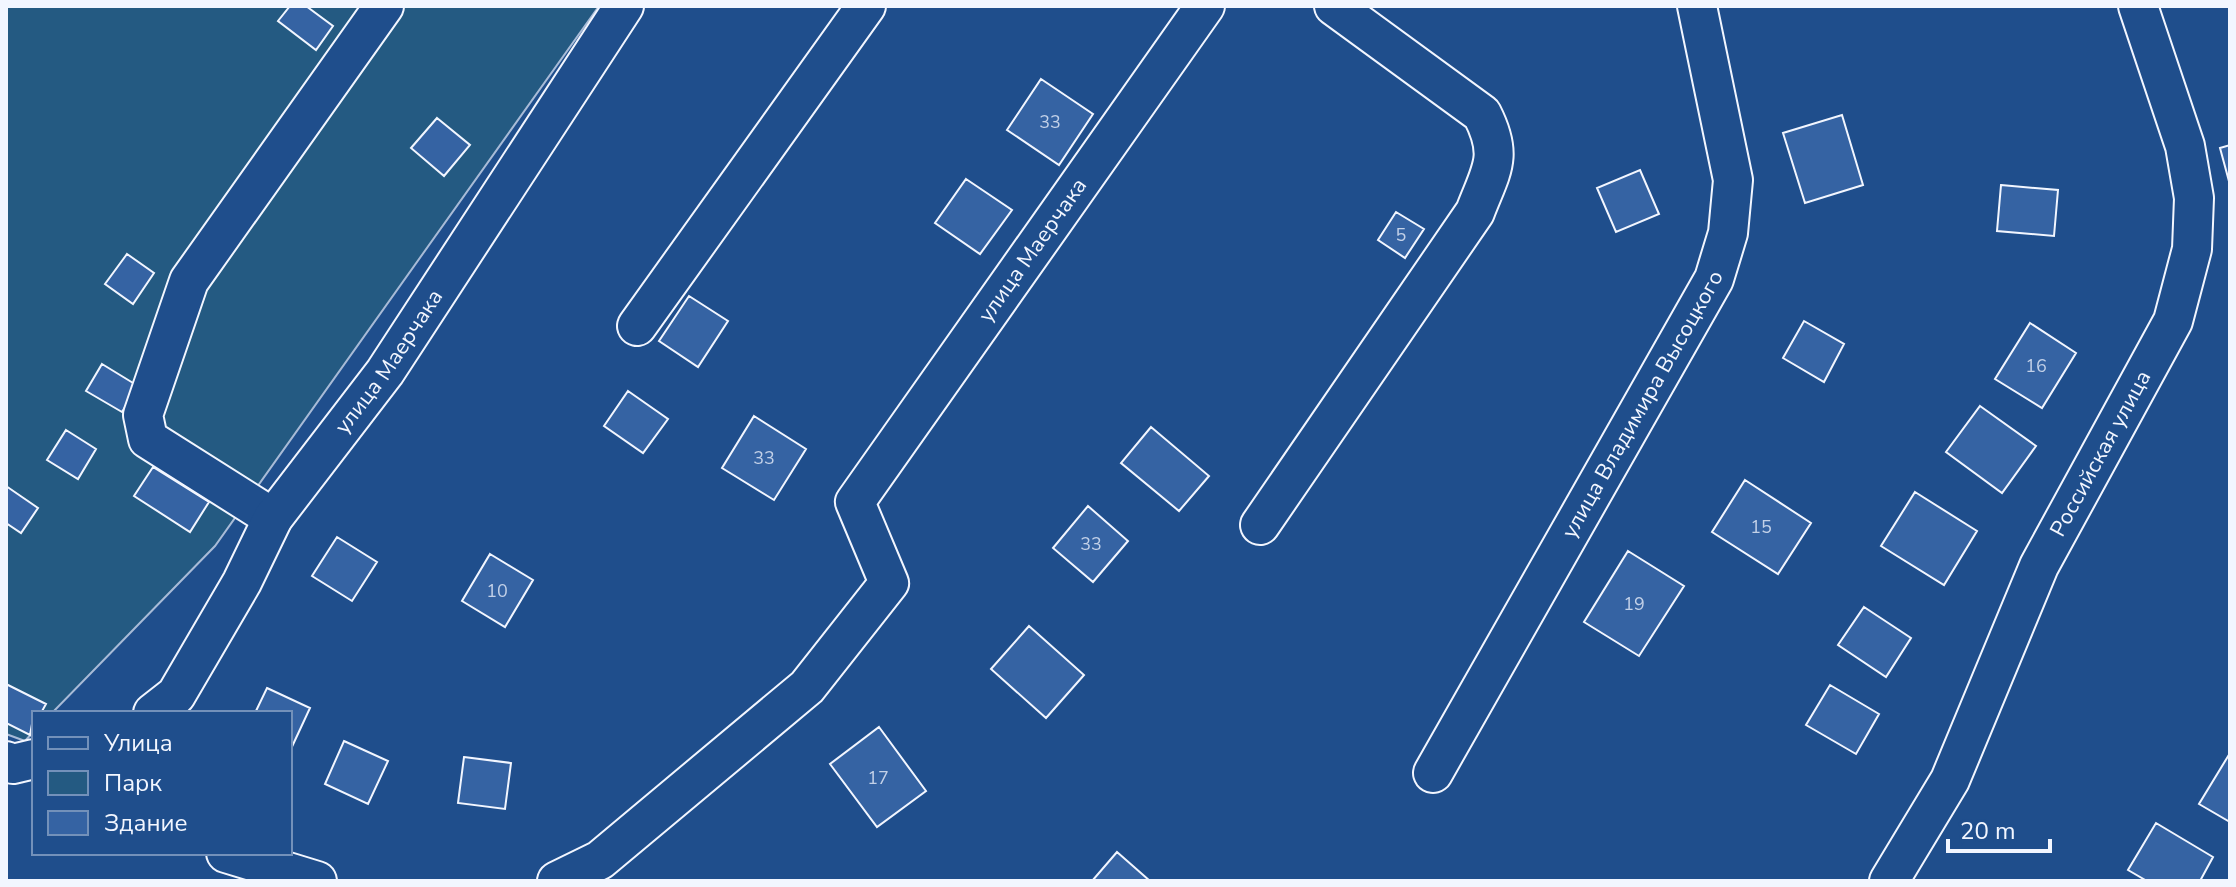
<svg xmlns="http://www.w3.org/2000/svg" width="2236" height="887" font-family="'Nunito Sans',sans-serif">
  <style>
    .green { fill: #245a82; stroke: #a8bbd7; stroke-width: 2 }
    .building { fill: #3563a3; stroke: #f2f6ff; stroke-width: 2 }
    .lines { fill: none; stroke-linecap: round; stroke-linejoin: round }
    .minor-casing { stroke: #f2f6ff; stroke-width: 42 }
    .minor { stroke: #1f4e8c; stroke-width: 38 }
    .labels { text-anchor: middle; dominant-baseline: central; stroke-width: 6; stroke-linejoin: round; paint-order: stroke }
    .number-label { font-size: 18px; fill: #c3d1e8 }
    .street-label { font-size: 22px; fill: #f2f6ff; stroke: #1f4e8c }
  </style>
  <rect width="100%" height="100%" fill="#1f4e8c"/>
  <path class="green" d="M6,6H599L215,546L52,713H34V731L25,741L6,734Z"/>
  <path class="building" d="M290,6H306L333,26L316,50L278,21Z
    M1041,79L1093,114L1059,165L1007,130Z
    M1842,115L1863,185L1805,203L1783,133Z
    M437,118L470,145L444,176L411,148Z
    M2230,145V185L2220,148Z
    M1640,170L1659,214L1616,232L1597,188Z
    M966,179L1012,210L980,254L935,223Z
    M2001,185L2058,190L2054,236L1997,231Z
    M1396,212L1424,229L1405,258L1378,240Z
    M127,254L154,273L133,304L105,284Z
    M689,296L728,321L698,367L659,341Z
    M1804,321L1844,344L1824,382L1783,358Z
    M2030,323L2076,353L2042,408L1995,379Z
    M102,364L138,386L122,412L86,391Z
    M628,391L668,419L643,453L604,426Z
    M1980,406L2036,446L2002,493L1946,452Z
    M754,416L806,449L774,500L722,468Z
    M1151,427L1209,476L1179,511L1121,463Z
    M66,430L96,449L78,479L47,460Z
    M153,467L209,502L190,532L134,496Z
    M1745,480L1811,523L1778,574L1712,532Z
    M6,486L38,508L21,533L6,523Z
    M1915,492L1977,531L1944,585L1881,546Z
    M1088,506L1128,541L1093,582L1053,548Z
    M337,537L377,562L352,601L312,576Z
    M1628,551L1684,586L1639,656L1584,622Z
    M490,554L533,580L505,627L462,601Z
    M1864,607L1911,638L1886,677L1838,645Z
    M1029,626L1084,675L1046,718L991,669Z
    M6,684L46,704L41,713H34L30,735L6,723Z
    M1830,685L1879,714L1856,754L1806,725Z
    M267,688L310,708L290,751V713H255Z
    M879,727L926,791L877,827L830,764Z
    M344,741L388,761L368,804L325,784Z
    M2230,753V822L2199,804Z
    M464,757L511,763L505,809L458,803Z
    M2156,823L2213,857L2200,881H2147L2128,870Z
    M1117,852L1150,881H1092Z"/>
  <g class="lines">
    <g class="minor-casing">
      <g id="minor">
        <path d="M637,326L866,6"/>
        <path d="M273,518L148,439L143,415L189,281L384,6"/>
        <path d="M1260,525L1475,212C1491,170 1504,157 1482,114L1334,6"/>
        <path id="s1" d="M153,713L176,695L242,582L273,518L385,372L624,6"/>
        <path d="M6,761L13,764L34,759"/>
        <path id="s2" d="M1433,773L1714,279L1728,233L1733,180L1697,6"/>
        <path d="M226,853L317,881"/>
        <path id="s3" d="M557,881L600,860L807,687L889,583L855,502L1205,6"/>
        <path id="s4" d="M1889,881L1950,780L2039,566L2173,321L2192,249L2194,198L2185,146L2138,6"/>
      </g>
    </g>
    <use href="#minor" class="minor"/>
  </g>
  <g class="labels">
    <g class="number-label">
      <text x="1050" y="122">33</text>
      <text x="1401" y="235">5</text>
      <text x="2036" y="366">16</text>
      <text x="764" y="458">33</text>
      <text x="1761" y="527">15</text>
      <text x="1091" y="544">33</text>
      <text x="497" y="591">10</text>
      <text x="1634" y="604">19</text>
      <text x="878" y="778">17</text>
    </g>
    <g class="street-label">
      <text stroke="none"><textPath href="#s3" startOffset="846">улица Маерчака</textPath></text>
      <text stroke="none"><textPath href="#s1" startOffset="426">улица Маерчака</textPath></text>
      <text stroke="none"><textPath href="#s2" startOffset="424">улица Владимира Высоцкого</textPath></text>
      <text stroke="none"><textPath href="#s4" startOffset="478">Российская улица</textPath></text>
    </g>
  </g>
  <rect width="2236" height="887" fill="none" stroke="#f2f6ff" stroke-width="16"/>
  <rect x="32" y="711" width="260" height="144" fill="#1f4e8c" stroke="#7391ba" stroke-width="2"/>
  <rect x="48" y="737" width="40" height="12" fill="#1f4e8c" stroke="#7391ba" stroke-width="2"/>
  <text x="104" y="751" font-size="24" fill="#f2f6ff">Улица</text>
  <rect x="48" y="771" width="40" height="24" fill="#245a82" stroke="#7391ba" stroke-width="2"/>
  <text x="104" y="791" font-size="24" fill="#f2f6ff">Парк</text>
  <rect x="48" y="811" width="40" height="24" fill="#3563a3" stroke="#7391ba" stroke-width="2"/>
  <text x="104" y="831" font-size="24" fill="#f2f6ff">Здание</text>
  <path d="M1948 839v12h102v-12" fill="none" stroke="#f2f6ff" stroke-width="4"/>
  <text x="1960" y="839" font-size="24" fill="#f2f6ff" stroke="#1f4e8c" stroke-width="6" paint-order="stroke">20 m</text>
</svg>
